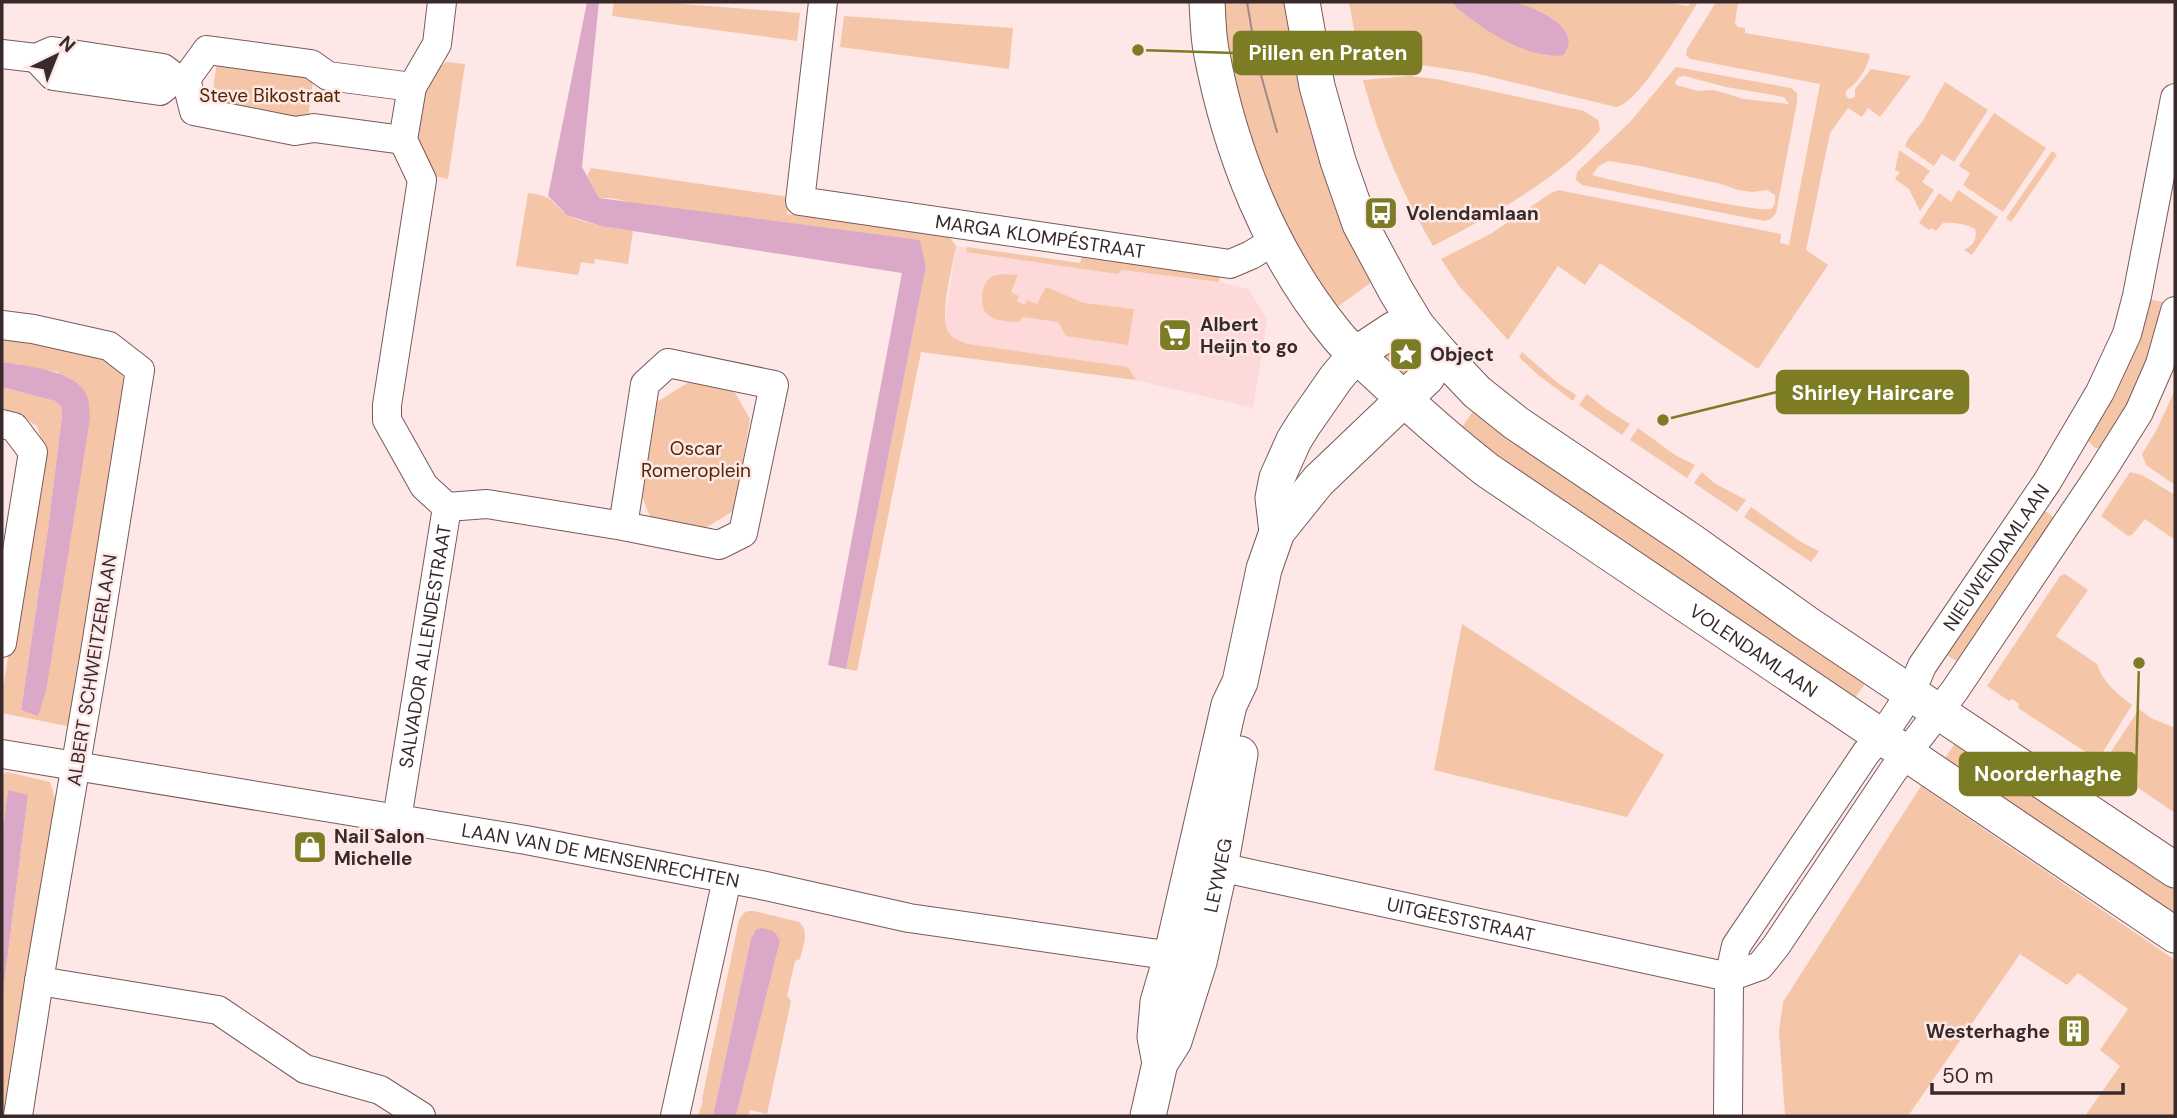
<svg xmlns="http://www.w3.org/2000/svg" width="2177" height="1118" font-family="'DM Sans',sans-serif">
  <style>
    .built { fill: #fddad9 }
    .green { fill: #f4c6a7; fill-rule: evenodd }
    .water { fill: #dba9c7 }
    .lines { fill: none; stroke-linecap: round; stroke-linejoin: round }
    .minor-casing { stroke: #785a5a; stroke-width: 30 }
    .tertiary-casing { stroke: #785a5a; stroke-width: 37 }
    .minor { stroke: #fff; stroke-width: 28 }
    .tertiary { stroke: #fff; stroke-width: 35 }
    .tram { stroke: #9d8b8b; stroke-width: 2 }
    .labels { text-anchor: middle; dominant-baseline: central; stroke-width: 5; stroke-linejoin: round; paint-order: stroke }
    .park-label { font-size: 19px; fill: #532700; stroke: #fde7e7 }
    .poi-label { font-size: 19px; font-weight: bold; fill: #382a2a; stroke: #fde7e7; text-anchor: start }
    .street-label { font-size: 19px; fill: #382a2a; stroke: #fde7e7 }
    .leader { fill: none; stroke: #7c7c25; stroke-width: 2.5 }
    .callout-dot { fill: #7c7c25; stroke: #fde7e7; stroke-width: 2.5 }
    .callout { fill: #7c7c25; stroke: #7c7c25; stroke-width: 2.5 }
    .callout-label { font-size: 21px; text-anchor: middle; font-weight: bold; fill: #fff }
  </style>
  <rect width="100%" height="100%" fill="#fde7e7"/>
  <path class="built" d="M956,246L1219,282L1249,289L1267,320L1253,408L1136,380L940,354Z"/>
  <path class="green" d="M614,2H655L800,13L797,41L612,16Z
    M1216,2H1285C1292,73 1310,142 1338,208C1349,232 1363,255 1376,279L1333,310L1256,172Z
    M1349,2H1451C1478,28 1513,44 1548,56L1513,2H1662L1688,6L1691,2H1698C1685,23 1639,104 1616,107L1474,73L1421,65L1392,64L1361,69Z
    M1716,2H1738L1735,23L1738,27L1745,28V33L1870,54C1868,68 1858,83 1846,91V96L1849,99L1855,97V89L1871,69L1911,76L1880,117L1868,108L1862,117L1848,108L1830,133L1806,250L1828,265L1758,369L1600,263L1585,285L1558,266L1508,340L1459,286L1441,259L1492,233L1551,193L1558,190L1781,234L1780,243L1789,245L1820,84L1690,59L1686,55L1687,49Z
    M844,16L1013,28L1009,69L840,47Z
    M218,55L287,64L313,81L308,119L209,117Z
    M446,62L465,64L448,179L430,175L413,149L422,83Z
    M1676,67L1791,88L1797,93V102L1776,213L1771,219L1764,221L1582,185L1576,180L1577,172L1630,122ZM1684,76L1726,87L1784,97L1789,104L1744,99L1714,90L1698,91L1676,85L1675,82L1679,77ZM1608,161L1640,166L1721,184L1738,190L1752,192L1767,190L1775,195C1775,201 1776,207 1770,209C1759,213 1612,181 1592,175L1599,166Z
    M1409,76L1436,79L1584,111L1598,120L1600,130C1561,179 1488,217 1433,246C1402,193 1379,140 1363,80Z
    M1945,82L1988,110L1954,162L1942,154L1934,166L1905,146L1908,139L1922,122Z
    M1994,113L2046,148L2003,212L1963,185L1970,173L1959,166Z
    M1899,150L1930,171L1922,182L1934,190L1920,211L1909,189L1895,179L1900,172L1895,170Z
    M2052,151L2057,155L2011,222L2006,218Z
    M591,168L789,197L787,214L949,236L956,246C953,265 938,318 949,333C953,339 961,341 968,344L1128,367L1136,380L921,352L857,671L846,669L926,267L611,198H599L587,176Z
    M1958,190L1998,217L1972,255L1964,250C1973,246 1978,239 1975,229C1967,224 1953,222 1943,223L1936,231L1932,228L1929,230L1919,223L1939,193L1951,202Z
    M528,193C557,197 547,201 567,214C582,224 615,228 633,231L628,264L595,259L594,264L581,262L578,275L516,266Z
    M967,247L1080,263L1083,253L1221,271L1219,282L1122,270L1118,274L966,252Z
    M1001,274L1018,275L1011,292L1019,296L1017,301L1025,305L1027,300L1037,304L1046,287L1084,303L1134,309L1128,345L1066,336L1058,322L1023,317L1019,322C1009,321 995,322 987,314C979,306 981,284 990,278C993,275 997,275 1001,274Z
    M2148,299L2167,303L2135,394L2101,448H2095L2087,440Z
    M2,334L93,349L117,365L126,383L72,727L2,713V694L43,444L37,426L21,416L2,413V387L55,401L61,406L62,415L48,529L21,710L38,715L90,419L58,372L2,362Z
    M1409,343C1418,352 1418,359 1416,371L1401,378L1383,360L1385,345Z
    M1522,352L1559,384L1576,395L1573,401L1538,375L1519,357Z
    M689,382L733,389L750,419L735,510L697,533L651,518L642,497L657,402Z
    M2175,390V485L2146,465L2142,454L2157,429Z
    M1587,394L1606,409L1630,424L1622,435L1579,405Z
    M1479,403L1872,674L1851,703L1459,431Z
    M1638,428L1675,455L1695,465L1687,478L1630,440Z
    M1702,472L1714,483L1746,500L1737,512L1694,483Z
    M2130,472L2142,475L2175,495V540L2145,519L2132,535L2128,536L2101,516Z
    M1751,507L1801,542L1819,551L1811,562L1744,517Z
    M2044,510L2052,516L2053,521L1958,662L1942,652Z
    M2065,574L2088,590L2056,636L2097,664C2102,681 2118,695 2132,705L2098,760L2018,708L2019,704L2012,699L2009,701L1987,686L2060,576Z
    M1462,624L1664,755L1627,817L1434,770Z
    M2139,709L2151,718L2175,728V813L2103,764Z
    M1960,736L2175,881V923L1941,764Z
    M7,772L50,782L55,798L9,1116H2V1000L28,795L8,791L2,837V775Z
    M1921,786L2175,960V1116H2085L2120,1066L2100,1050L2128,1009L2078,973L2067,985L2020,954L1908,1116H1785L1779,1031L1783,1002Z
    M748,911H754L799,922C810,931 803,946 800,959L795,961L787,996L791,1001L767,1114L750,1110L748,1116H736L780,941L754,933L751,938L713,1116H698L703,1101L702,1099L739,920L744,913Z"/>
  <path class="water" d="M587,2H599L582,167L599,198L920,240L926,267L846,669L828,665L902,273L601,226L567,215L548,196Z
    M1451,2C1470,2 1495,0 1512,2C1533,6 1586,29 1563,55C1529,61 1474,25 1451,2Z
    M2,362C26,366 77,370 87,396C90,403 89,412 90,419L46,691L38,716L21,710L48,529L62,415L61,406L55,401L2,387Z
    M8,790L28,795L2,1000V837Z
    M762,928C772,930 776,931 780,941L736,1116H713L751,938L756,930Z"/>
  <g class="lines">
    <g class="minor-casing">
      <g id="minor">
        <path id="s1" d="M823,2L800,201L1230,264L1251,255L1274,241"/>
        <path d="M2,54L36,58L52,51L163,68L176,78L186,79"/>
        <path d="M36,58L53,76L160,91L176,78"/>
        <path d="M186,79L194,111L295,131L314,128L403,140"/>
        <path d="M186,79L207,50L311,64L328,76L412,87"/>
        <path d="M2,325L33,329L109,346L140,370L95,652L39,981L18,1116"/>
        <path d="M2,424L14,427L33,452L2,643"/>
        <path d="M447,507L487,504L623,526L719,545L743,533L774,385L668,363L645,384L623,526"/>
        <path id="s2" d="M2,754L526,840L761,885L909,918L1152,953L1192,961"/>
        <path id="s3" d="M397,819L447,507L424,486L387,420V405L422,180L403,140L412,87L437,44L442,2"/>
        <path id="s4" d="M1201,863L1729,977"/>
        <path d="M1729,977L1760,966L1776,946L1893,771L1955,690L2102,471L2139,412L2160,364L2175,311"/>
        <path d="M39,981L218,1010L305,1069L380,1090L421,1116"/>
        <path d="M675,1116L727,879"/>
        <path id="s5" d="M1728,1116L1729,977L1736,946L1866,753C1890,727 1909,699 1922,666L2047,482L2100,392L2127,334L2137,296L2175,98"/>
      </g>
    </g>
    <g class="tertiary-casing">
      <g id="tertiary">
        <path id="s6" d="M1207,2C1208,17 1208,34 1211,50C1230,152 1270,253 1336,334C1348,349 1364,362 1378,375C1413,408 1449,440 1487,470L2175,935"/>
        <path d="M1302,2L1317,86L1338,161L1360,224L1396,291L1417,326L1441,354L1477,392L1516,423L1691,541L1806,623L2175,870"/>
        <path d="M1277,532L1273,498L1277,478L1294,440L1304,424L1336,378L1356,354L1394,329L1417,326"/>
        <path d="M1160,1063L1155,1037L1158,1002L1171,958L1229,705L1240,682L1264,569L1277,532L1318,481L1427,377L1441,354"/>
        <path id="s7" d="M1148,1116L1160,1063L1174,1041L1199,962L1220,867L1240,754"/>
      </g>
    </g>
    <use href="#minor" class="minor"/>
    <use href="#tertiary" class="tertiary"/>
    <path class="tram" d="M1247,2L1257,61L1277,132"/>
  </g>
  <defs>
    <g id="bus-square" transform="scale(1.75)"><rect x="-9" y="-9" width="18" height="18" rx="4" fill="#7c7c25" stroke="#fde7e7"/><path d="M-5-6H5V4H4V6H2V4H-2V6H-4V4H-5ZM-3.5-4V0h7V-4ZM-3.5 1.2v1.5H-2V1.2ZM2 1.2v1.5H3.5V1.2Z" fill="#fff"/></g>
    <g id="supermarket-square" transform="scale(1.75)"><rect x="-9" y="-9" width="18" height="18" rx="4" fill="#7c7c25" stroke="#fde7e7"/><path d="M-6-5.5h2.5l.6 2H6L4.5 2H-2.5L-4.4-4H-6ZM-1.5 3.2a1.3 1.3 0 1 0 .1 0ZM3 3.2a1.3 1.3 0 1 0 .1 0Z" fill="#fff"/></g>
    <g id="sight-square" transform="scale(1.75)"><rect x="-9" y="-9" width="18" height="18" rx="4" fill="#7c7c25" stroke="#fde7e7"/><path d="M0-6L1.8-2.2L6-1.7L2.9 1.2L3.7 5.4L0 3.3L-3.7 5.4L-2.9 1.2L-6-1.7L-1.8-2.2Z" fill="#fff"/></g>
    <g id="shop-square" transform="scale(1.75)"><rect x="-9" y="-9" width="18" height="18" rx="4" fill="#7c7c25" stroke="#fde7e7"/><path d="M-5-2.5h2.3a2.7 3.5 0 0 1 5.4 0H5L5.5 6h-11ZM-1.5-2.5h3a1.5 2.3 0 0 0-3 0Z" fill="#fff"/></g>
    <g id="building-square" transform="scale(1.75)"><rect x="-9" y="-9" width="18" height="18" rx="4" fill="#7c7c25" stroke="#fde7e7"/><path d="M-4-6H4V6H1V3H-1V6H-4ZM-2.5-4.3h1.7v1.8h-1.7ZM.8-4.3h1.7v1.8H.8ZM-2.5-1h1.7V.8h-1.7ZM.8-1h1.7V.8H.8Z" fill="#fff"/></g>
  </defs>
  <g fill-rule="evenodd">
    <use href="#bus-square" x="1381" y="213"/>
    <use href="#supermarket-square" x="1175" y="335"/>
    <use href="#sight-square" x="1406" y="354"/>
    <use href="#shop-square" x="310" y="847"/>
    <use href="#building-square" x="2074" y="1031"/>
  </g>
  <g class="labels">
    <g class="park-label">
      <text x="270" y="95">Steve Bikostraat</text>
      <text x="696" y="448">Oscar<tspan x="696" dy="22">Romeroplein</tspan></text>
    </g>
    <g class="poi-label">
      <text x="1406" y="213">Volendamlaan</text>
      <text x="1200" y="324">Albert<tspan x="1200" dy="22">Heijn to go</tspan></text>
      <text x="1430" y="354">Object</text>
      <text x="334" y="836">Nail Salon<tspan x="334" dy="22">Michelle</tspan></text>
      <text x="2050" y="1031" text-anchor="end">Westerhaghe</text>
    </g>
    <g class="street-label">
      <text stroke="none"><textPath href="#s1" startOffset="443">MARGA KLOMPÉSTRAAT</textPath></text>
      <text stroke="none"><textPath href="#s5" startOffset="639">NIEUWENDAMLAAN</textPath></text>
      <text stroke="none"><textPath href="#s3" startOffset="175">SALVADOR ALLENDESTRAAT</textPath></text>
      <text stroke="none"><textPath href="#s6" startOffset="887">VOLENDAMLAAN</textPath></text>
      <text transform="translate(92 670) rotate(-81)">ALBERT SCHWEITZERLAAN</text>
      <text stroke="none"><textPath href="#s2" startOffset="607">LAAN VAN DE MENSENRECHTEN</textPath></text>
      <text stroke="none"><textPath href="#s7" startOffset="252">LEYWEG</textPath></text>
      <text stroke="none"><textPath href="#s4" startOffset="266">UITGEESTSTRAAT</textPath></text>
    </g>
  </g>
  <path class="leader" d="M1138 50L1234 53M1663 420L1777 392M2139 663L2136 774"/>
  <g class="callout-dot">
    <circle cx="1138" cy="50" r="7"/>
    <circle cx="1663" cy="420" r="7"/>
    <circle cx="2139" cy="663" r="7"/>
  </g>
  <g class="callout">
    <rect x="1234" y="32" width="187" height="42" rx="7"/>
    <rect x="1777" y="371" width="191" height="42" rx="7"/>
    <rect x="1960" y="753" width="176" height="42" rx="7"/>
  </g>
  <g class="callout-label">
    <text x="1328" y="60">Pillen en Praten</text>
    <text x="1873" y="400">Shirley Haircare</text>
    <text x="2048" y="781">Noorderhaghe</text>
  </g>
  <rect width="2177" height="1118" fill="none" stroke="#382a2a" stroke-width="7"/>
  <g transform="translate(56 56) rotate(43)" stroke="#fde7e7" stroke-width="5" paint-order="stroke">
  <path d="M0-5L12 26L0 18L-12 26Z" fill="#382a2a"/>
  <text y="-10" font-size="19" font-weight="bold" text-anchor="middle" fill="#382a2a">N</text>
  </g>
  <path d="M1932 1083v10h191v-10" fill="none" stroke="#382a2a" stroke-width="3.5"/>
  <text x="1942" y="1083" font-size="21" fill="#382a2a" stroke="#fde7e7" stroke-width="5" paint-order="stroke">50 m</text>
</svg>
